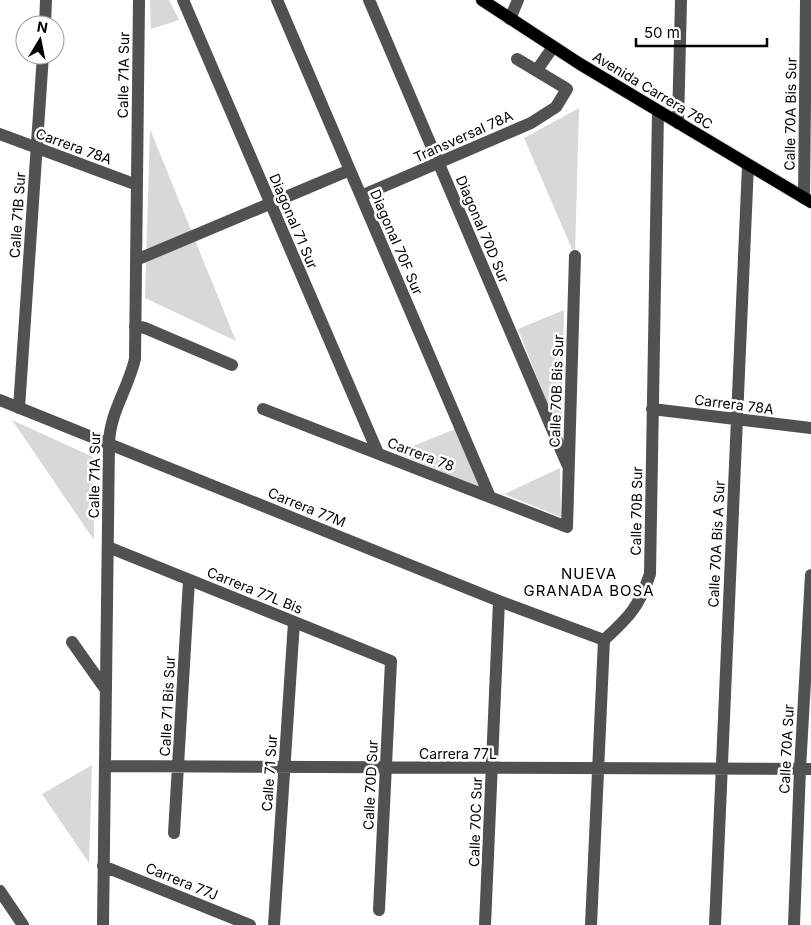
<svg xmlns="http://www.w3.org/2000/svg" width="811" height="925" font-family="Inter,sans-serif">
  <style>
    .green { fill: #d8d8d8 }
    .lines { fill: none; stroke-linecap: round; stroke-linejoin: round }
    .major-casing { stroke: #dbdbdb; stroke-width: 14 }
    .minor { stroke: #515151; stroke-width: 12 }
    .major { stroke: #000; stroke-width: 12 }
    .labels { text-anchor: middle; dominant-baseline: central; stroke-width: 5; stroke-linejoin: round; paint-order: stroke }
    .street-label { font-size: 14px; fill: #000; stroke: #fff }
    .neighbourhood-label { font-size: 15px; letter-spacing: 1px; fill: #000; stroke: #fff }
  </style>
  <rect width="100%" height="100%" fill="#fff"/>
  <path class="green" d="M150,0H169L179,20L151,29Z
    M579,108L575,256L524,138Z
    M150,129L236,341L145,298Z
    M564,310L561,438L518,329Z
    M12,420L93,457L94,540Z
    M455,429L480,488L396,453Z
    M560,468L561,517L504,494Z
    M92,765L89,863L42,794Z"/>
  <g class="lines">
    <g class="major-casing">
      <path id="major" d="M482,0L580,64L811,202"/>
    </g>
    <path class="minor" d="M183,0L378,453
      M277,0L490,497
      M369,0L567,464
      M510,19L518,0
      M45,25L46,0
      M537,70L553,47
      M678,123L681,0
      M0,134L137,185
      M361,196L531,123L556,107L567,89L517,59
      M804,198L806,0
      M136,260L350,170
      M135,326L145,328L232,365
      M0,400L499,601L604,640
      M19,408L43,55
      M263,409L567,527L575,256
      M652,409L811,428
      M108,547L391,661L379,910
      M72,642L106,690
      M105,766L811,769
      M174,833L189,580
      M103,866L250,925
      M0,891L23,925
      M103,925L109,443C110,412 128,389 135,359L139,0
      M274,925L294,622
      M485,925L499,601
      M591,925L604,640C629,617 639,607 650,574L658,111
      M715,925L748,165
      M794,925L800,769L811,575"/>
    <use href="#major" class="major"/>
  </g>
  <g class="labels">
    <g class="street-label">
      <text transform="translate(123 75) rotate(-89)">Calle 71A Sur</text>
      <text transform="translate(653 90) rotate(31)">Avenida Carrera 78C</text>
      <text transform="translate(790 114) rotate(-89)">Calle 70A Bis Sur</text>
      <text transform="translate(463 136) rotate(-24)">Transversal 78A</text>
      <text transform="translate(74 146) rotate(20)">Carrera 78A</text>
      <text transform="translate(17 215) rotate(-86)">Calle 71B Sur</text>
      <text transform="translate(294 221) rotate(67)">Diagonal 71 Sur</text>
      <text transform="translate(483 229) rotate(67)">Diagonal 70D Sur</text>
      <text transform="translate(397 242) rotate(67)">Diagonal 70F Sur</text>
      <text transform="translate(556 391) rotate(-88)">Calle 70B Bis Sur</text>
      <text transform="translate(734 404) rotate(7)">Carrera 78A</text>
      <text transform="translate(421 454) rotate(21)">Carrera 78</text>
      <text transform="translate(94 475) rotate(-89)">Calle 71A Sur</text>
      <text transform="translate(307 507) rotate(22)">Carrera 77M</text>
      <text transform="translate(636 511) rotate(-89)">Calle 70B Sur</text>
      <text transform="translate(716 544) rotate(-87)">Calle 70A Bis A Sur</text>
      <text transform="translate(255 590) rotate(22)">Carrera 77L Bis</text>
      <text transform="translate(167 706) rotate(-87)">Calle 71 Bis Sur</text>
      <text transform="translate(786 749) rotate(-87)">Calle 70A Sur</text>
      <text x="458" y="753">Carrera 77L</text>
      <text transform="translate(269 773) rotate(-86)">Calle 71 Sur</text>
      <text transform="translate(370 785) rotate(-87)">Calle 70D Sur</text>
      <text transform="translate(475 822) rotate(-88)">Calle 70C Sur</text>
      <text transform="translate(182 881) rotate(22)">Carrera 77J</text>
    </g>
    <g class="neighbourhood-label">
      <text x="589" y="573">NUEVA<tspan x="589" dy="17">GRANADA BOSA</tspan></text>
    </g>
  </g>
  <g transform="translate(40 40) rotate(10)"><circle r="24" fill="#ffffff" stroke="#999999"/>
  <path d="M0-4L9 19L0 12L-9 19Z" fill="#000000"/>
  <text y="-8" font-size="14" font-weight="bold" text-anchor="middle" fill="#000000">N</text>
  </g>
  <path d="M636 38v8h131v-8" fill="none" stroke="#000000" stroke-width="2.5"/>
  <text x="644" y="38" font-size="15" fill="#000000" stroke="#ffffff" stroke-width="4" paint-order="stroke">50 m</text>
</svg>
